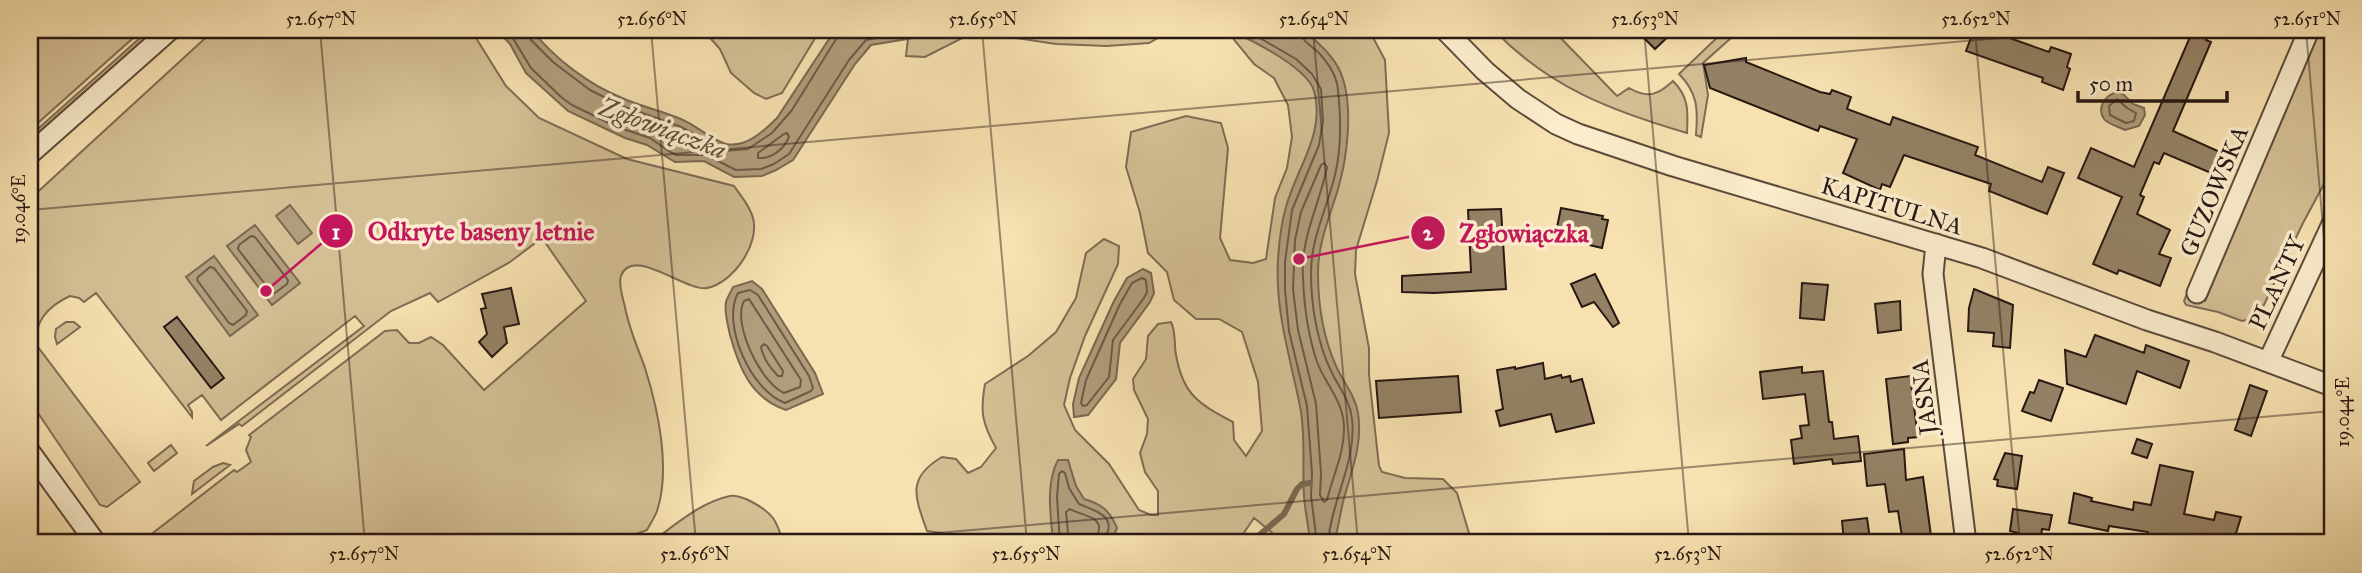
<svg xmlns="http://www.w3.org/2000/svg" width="2362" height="573" font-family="'IM FELL Great Primer',serif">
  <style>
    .green { fill: #d4bf95; stroke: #7e6c54; stroke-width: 2 }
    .water { fill: #b19d7b; stroke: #7a6851; stroke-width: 2 }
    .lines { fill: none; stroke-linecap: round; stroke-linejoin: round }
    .shore { stroke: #6c5a47; stroke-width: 2 }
    .stream { stroke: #7a6851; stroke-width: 6 }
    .building { fill: #948165; stroke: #281813; stroke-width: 2 }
    .minor-casing { stroke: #5c4a3a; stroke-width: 23 }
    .minor { stroke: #faeccc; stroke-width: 19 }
    .ticks { fill: none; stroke: #281813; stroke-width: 2; stroke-opacity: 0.45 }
    .labels { text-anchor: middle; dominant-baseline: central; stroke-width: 7; stroke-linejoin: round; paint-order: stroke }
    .street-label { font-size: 24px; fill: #281813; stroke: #faeccc }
    .water-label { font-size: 26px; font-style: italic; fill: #5f4d3d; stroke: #faeccc }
    .leader { fill: none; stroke: #c2185b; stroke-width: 2.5 }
    .callout-dot { fill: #c2185b; stroke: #faeccc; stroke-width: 2.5 }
    .mark-label { font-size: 21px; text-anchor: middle; font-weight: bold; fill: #fff }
    .callout-label { font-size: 26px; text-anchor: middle; font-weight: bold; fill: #c2185b; stroke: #faeccc; stroke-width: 7; stroke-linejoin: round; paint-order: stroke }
    .neatline { fill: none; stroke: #281813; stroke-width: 2.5 }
    .ticks-label { font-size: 18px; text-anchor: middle; fill: #281813 }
  </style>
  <rect width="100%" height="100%" fill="#f7e1b0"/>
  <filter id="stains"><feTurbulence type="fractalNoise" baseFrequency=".00286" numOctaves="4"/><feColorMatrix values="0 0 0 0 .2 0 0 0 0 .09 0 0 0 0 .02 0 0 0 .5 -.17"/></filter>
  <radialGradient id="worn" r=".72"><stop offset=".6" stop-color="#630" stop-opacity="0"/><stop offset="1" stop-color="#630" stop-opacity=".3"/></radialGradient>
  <path class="green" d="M30,30H142L30,130Z
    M149,30H154L30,140V136Z
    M214,30H471L506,86L539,118L627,159L734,186C741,196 750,206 753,218C760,244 733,283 707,288C686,292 632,245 621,276C618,285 623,298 625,307C629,329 638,348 645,368C658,409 671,469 657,511C655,517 650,524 647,530L636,534L653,541C676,524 701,502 730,496C742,494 765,508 773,518C778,525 781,536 784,543H140L234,470L237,472L251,462L246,450L251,437L249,435L385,331L397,330L409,343H419L431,337L443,345L484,390L586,301L542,238L510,262L438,302L430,293L391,311L242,426L239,424L206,446L364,326L355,316L221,420L202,395L188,405L192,412V417L96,293L84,302L79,298L70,296C48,306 32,323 38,347L140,482L107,507L100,505L38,413L30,418V199Z
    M703,30H820L782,93L766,99L754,93L731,73L720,49Z
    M909,30H1172L1149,43L1107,46L1056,44L1002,36L970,34L925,57L906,56Z
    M1228,30H1369L1385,60L1389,133L1377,181L1356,250L1355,274L1369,348V375L1379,466L1382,472L1405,478L1443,479L1457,493L1472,543H1280V539L1254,518L1237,543H937L943,533L927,531C915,497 906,478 942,457L956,459L968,473L981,467L996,448C982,423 980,412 985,384L1028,356L1056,332L1076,298L1086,253L1104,239L1119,246L1118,264L1085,336L1070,378L1064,405L1075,430L1109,464L1139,510L1151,515H1158V491L1145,472L1140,453L1147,434L1148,419L1134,390L1133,379L1146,359L1148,336L1158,324L1171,322C1176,332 1174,344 1176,355C1183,395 1199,404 1233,422L1234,440L1246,456L1262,431L1258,382L1242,332L1219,319H1196L1174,300L1167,272L1148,253L1140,213L1126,167L1131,132L1186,116L1221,123L1228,148L1220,238L1230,260L1253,263L1266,259L1275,198L1287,168L1292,137L1288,105L1274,78L1254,64L1235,41Z
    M1494,30H1553L1617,96L1629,88C1648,99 1658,95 1673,81C1689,97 1688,111 1687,133C1612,111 1548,87 1494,30Z
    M1725,30H1740L1703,63L1708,95L1701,137L1696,135C1698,110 1698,93 1679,74Z
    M2319,30H2332V169L2303,223L2261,311L2256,318L2242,321L2218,312L2186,305L2184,301L2193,279L2189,298L2205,301Z
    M66,322H74L80,327L57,344L55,337L56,329Z
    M171,445L177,453L154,471L148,463Z
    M223,463L230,465L192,494L194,481L213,467Z"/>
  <path class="water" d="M497,30H532C555,59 588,84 622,98C642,107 663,111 683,120C697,126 711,140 726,144C746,148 764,131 777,118L835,30H1010L971,37L937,34L871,45L855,64L793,160L776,170L762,176L734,177L704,161L675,162L647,145L625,138L568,111L526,73L510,44Z
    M1230,30H1304C1319,44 1337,58 1343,79C1353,110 1347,159 1338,189C1330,216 1318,243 1318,272C1318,303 1323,337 1336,366C1343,382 1355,395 1358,413C1363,445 1351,472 1343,502C1340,515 1338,529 1334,543H1310C1309,527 1305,512 1304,496C1302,466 1306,436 1300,406C1290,357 1275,311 1278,260C1279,242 1281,224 1286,207C1296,169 1326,133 1314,91C1307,67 1251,40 1230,30Z
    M2117,92L2123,94L2133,104L2144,108L2145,115L2139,126L2125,130C2119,127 2108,124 2104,119C2096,107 2106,95 2117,92Z
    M290,205L312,233L298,244L276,216Z
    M255,225L300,283L272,305L227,246Z
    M214,256L258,315L230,336L186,277Z
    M1143,269L1151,273L1154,293L1150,302L1120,343L1116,379L1088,415L1074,417L1073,404L1079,378L1114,301L1127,278Z
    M752,281L762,289L815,373L823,394L786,410C751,398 739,368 730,335C728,325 724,312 726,302C727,298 731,292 733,287Z
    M1058,460H1068L1076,486L1084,499C1102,504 1110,511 1117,528L1112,540L1106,543H1053C1051,516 1045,485 1058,460Z"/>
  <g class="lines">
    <path class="shore" d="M508,30L531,68L561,97L572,105L617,127L650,138L670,152L677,155H706L736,170L761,169L774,164L789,154L849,60L866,40L921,30
      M527,30L531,40L553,62L590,90L622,106L679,126L725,151L748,149L772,133L792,110L838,36L839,30
      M1246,30L1296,59L1312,74L1321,89L1323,121L1319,145L1292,210L1285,262V290L1289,331L1307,406L1312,473L1311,496L1317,543
      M1300,30C1301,41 1312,46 1319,53C1329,64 1337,76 1338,90C1341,119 1342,147 1335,175C1327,208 1311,238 1311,273C1311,305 1317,342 1331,371C1339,388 1350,400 1352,419C1357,461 1331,501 1328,543
      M2117,99L2127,108L2136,113L2134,121L2126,123L2110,115L2109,106Z
      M784,134L787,133L789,137C784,149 772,159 758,158V153Z
      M1324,163L1327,167C1320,204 1300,238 1303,277C1304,306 1308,335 1317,362C1326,385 1343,401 1344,426C1345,452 1333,475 1327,500L1324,502L1320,495L1321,473L1316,404L1298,330L1293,289L1295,240L1301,212L1321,165Z
      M251,236L255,237L288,280L287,284L275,293L271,292L238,249L239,245Z
      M210,267L214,268L247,311L246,315L233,325L229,323L197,280L198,277Z
      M1142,278L1146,280L1147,292L1144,298L1113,340L1109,377L1087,405L1083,406L1081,403L1086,380L1120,304L1132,283Z
      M750,290L758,295L809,376L813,388L811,391L785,403C751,391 721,324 738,293Z
      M749,299L801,380L800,387L784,393C760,382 732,323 744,301Z
      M764,344L767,346L783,371L782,376H778C770,368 763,358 761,347Z
      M1060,543L1057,497L1059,474L1062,471L1065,473L1069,488L1079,504C1090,509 1113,514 1108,531C1107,535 1105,539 1104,543
      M1069,543L1066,512L1070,509C1078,514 1097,516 1099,526C1100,531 1096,538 1095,543"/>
    <path class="stream" d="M1250,543L1284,514L1297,489L1302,484L1310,483"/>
  </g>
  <path class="building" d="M1636,30H1675L1655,49Z
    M1974,30H1987L2049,52L2051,47L2071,54L2067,67L2070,69L2063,90L2042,82L2043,78L1966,51Z
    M2193,30H2211L2206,40L2211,42L2173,131L2220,152L2211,173L2164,153L2159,164L2154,162L2140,195L2144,197L2137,214L2170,230L2159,254L2171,258L2160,286L2119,270L2117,274L2093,264L2122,197L2078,178L2091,148L2134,167Z
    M1746,58V62L1820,92L1830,94L1832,90L1851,97L1847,109L1890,125L1893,117L1978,147L1975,155L2042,182L2048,167L2064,173L2047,214L1989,191L1991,184L1904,155L1890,187L1882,184L1880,190L1843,173L1857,139L1820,126L1818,131L1710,88L1704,65Z
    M1561,208L1603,216L1602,219L1608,220L1602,248L1555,237Z
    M1501,209L1506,289L1434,293L1402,292V276L1471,272L1468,210Z
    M1595,274L1619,323L1613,327L1594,302L1582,307L1571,284Z
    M1802,283L1828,285L1824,320L1800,318Z
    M511,288L519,324L504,327L507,343L492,357L479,342L487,334L481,309L486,308L482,294Z
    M1974,289L2013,305L2010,348L1993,346L1994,333L1968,331L1969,308Z
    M1900,301L1901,330L1878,333L1875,304Z
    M177,317L224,378L211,388L164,327Z
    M2095,335L2144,353L2146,345L2189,361L2180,388L2137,371L2126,404L2067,384L2065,350L2086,357Z
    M1543,363L1545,379L1561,375L1562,378L1570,376L1571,382L1582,379L1594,423L1556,432L1551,414L1500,426L1496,411L1503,409L1497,370L1515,367V369Z
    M1802,367V373L1823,371L1829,422H1832L1834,439L1858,436L1861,461L1833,464L1832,459L1794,464L1791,440L1802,438L1800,426L1809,425L1805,394L1763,399L1760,372Z
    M1458,376L1461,412L1379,418L1376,381Z
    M1910,376L1918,437L1908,438V442L1893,444L1886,379Z
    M2039,380L2063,388L2051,421L2022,411L2030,392L2034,393Z
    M2250,385L2267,391L2251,436L2235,430Z
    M2137,439L2152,444L2147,458L2132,453Z
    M1904,449L1906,480L1923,477L1932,543H1903L1898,511L1889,512L1885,484L1867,486L1864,454Z
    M2005,453L2022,456L2017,489L1997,486L1998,480L1994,479Z
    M2160,465L2193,472L2184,514L2214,520L2216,512L2241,517L2233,543H2169V541L2147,537L2148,532L2109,526L2108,531L2069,523L2074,493L2092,498L2091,501L2133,510L2134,502L2151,505Z
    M2013,509L2052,515L2049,530L2042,529L2040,542L2017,539L2018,533L2010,531Z
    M1867,518L1870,539L1844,542L1842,521Z"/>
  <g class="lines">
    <g class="minor-casing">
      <path id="minor" d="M1445,30L1485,71L1518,99L1556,124L1578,134L1673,166L1982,258L2147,320L2215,342L2332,386
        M30,154L170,30
        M1936,244L1933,274L1966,543
        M2197,293L2309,30
        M2268,362L2332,224
        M30,452L96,543"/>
    </g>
    <use href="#minor" class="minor"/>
  </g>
  <path class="ticks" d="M320,30L365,543M651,30L696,543M982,30L1027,543M1313,30L1358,543M1644,30L1689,543M1975,30L2020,543M2306,30L2332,331M30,210L2092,30M30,496L34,543M824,543L2332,411"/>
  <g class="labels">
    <g class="street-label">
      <text transform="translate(2214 191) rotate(-67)">GUZOWSKA</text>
      <text transform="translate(1892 206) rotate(17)">KAPITULNA</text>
      <text transform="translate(2277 283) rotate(-65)">PLANTY</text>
      <text transform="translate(1924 397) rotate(-97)">JASNA</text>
    </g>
    <g class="water-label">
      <text transform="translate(663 128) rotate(20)">Zgłowiączka</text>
    </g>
  </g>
  <path class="leader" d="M266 291L336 231M1299 259L1428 233"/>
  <g class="callout-dot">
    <circle cx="266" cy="291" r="7"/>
    <circle cx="1299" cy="259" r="7"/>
    <circle cx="336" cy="231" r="18"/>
    <circle cx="1428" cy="233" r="18"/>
  </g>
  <g class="mark-label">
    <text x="336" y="239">1</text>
    <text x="1428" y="240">2</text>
  </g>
  <g class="callout-label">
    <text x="481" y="240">Odkryte baseny letnie</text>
    <text x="1524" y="242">Zgłowiączka</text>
  </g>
  <rect width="2362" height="573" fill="none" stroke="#f7e1b0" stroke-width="77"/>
  <path d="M2078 91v10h149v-10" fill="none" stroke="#281813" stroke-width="3.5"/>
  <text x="2089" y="91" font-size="21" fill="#281813" stroke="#faeccc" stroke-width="5" paint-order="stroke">50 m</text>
  <rect x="38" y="38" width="2286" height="496" class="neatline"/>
  <g class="ticks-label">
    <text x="321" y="25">52.657°N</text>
    <text x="652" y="25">52.656°N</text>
    <text x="983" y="25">52.655°N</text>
    <text x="1314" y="25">52.654°N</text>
    <text x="1645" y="25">52.653°N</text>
    <text x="1976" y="25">52.652°N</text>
    <text x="2307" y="25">52.651°N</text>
    <text transform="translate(19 209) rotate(-90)" y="6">19.046°E</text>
    <text transform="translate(2343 412) rotate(-90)" y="6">19.044°E</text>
    <text x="364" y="560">52.657°N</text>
    <text x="695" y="560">52.656°N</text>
    <text x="1026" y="560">52.655°N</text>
    <text x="1357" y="560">52.654°N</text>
    <text x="1688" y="560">52.653°N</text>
    <text x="2019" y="560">52.652°N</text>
  </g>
  <rect width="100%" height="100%" filter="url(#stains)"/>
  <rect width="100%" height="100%" fill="url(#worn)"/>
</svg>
